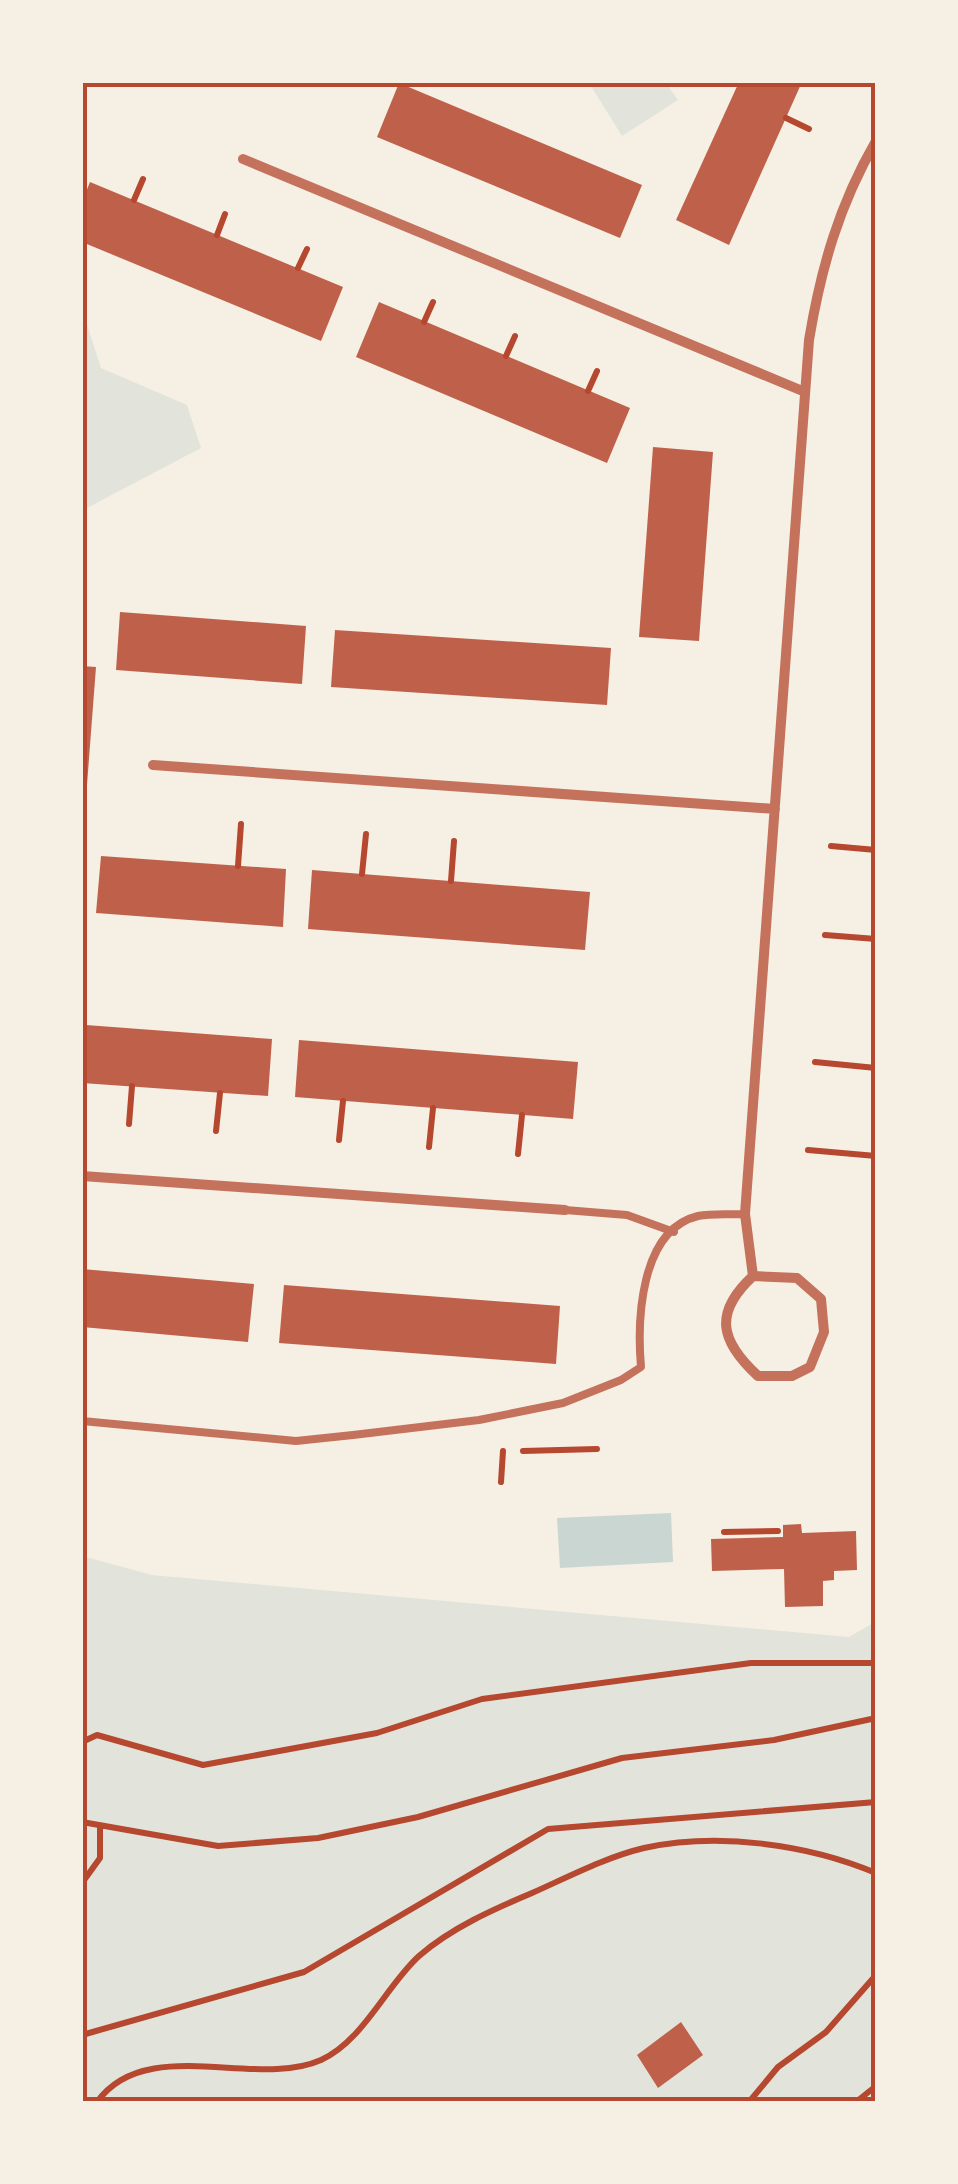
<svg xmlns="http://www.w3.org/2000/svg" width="958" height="2184" font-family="'Fira Sans Condensed',sans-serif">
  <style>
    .green { fill: #e2e4dc }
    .water { fill: #c9d6d2 }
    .building { fill: #bf614a }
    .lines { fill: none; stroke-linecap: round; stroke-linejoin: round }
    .path { stroke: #b5482f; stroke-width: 6 }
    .service { stroke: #c5725c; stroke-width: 8 }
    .minor { stroke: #c5725c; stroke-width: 10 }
    .neatline { fill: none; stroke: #b5482f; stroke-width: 4 }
  </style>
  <rect width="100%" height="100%" fill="#f6efe4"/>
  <path class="green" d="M589,83H666L678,100L622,136Z
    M83,312L101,368L187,405L201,448L83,510Z
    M82,1556L152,1575L849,1637L875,1622V2101H83Z"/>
  <path class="water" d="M671,1513L673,1562L560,1568L557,1518Z"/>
  <path class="building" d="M739,82H802L729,245L676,220Z
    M399,83L642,185L620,238L377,137Z
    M90,182L343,287L321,341L82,242V202Z
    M379,302L630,408L607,463L356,357Z
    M653,447L713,452L699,641L639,637Z
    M120,612L306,626L302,684L116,670Z
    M335,630L611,648L607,705L331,687Z
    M82,666L96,667L85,811H82Z
    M101,856L286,869L283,927L96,913Z
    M312,870L590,892L585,950L308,929Z
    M86,1025L272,1039L268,1096L82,1083Z
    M299,1040L578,1062L573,1119L295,1097Z
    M82,1269L254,1284L248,1342L82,1327Z
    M284,1285L560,1306L556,1364L279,1343Z
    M801,1524L802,1533L856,1531L857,1570L834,1571V1580L823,1581V1606L785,1607L784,1569L712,1571L711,1539L783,1537V1525Z
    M681,2022L703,2055L658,2088L637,2055Z"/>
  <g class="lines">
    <path class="path" d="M786,118L809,129
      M134,200L143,179
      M217,235L225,214
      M298,268L307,249
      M424,322L433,302
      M506,356L515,336
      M588,391L597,371
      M831,846L876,850
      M238,866L241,824
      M362,874L366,834
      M451,881L454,841
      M825,935L876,939
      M815,1062L876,1068
      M129,1124L132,1086
      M216,1131L220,1093
      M339,1140L343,1101
      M429,1147L433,1108
      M808,1150L876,1156
      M518,1154L522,1115
      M523,1451L597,1449
      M501,1482L503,1451
      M724,1532L778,1531
      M82,1742L97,1735L203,1765L377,1733L482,1699L751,1663H876
      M82,1822L218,1846L318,1838L418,1817L622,1758L774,1740L876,1718
      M82,1883L100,1858V1826
      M82,2035L304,1972L548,1829L876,1802
      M97,2102C146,2034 256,2089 321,2060C363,2041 386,1986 419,1956C451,1928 494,1909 532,1893C568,1877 606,1857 644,1848C718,1832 807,1844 876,1873
      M749,2102L778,2067L826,2032L876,1975
      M856,2102L876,2086"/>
    <path class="service" d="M565,1210L627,1215L674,1232
      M82,1421L296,1441L353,1435L479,1420L563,1403L621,1380L641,1367C637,1320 640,1230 698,1216C713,1213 730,1215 745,1214"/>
    <path class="minor" d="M243,159L805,392
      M153,765L775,809
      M82,1176L565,1210
      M753,1276L745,1214L809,340C821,268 839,205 876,141
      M753,1276L797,1278L821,1299L824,1332L810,1367L792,1376H758C720,1341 713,1313 753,1276Z"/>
  </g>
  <rect width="958" height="2184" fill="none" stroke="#f6efe4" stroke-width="170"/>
  <rect x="85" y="85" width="788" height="2014" class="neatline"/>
</svg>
